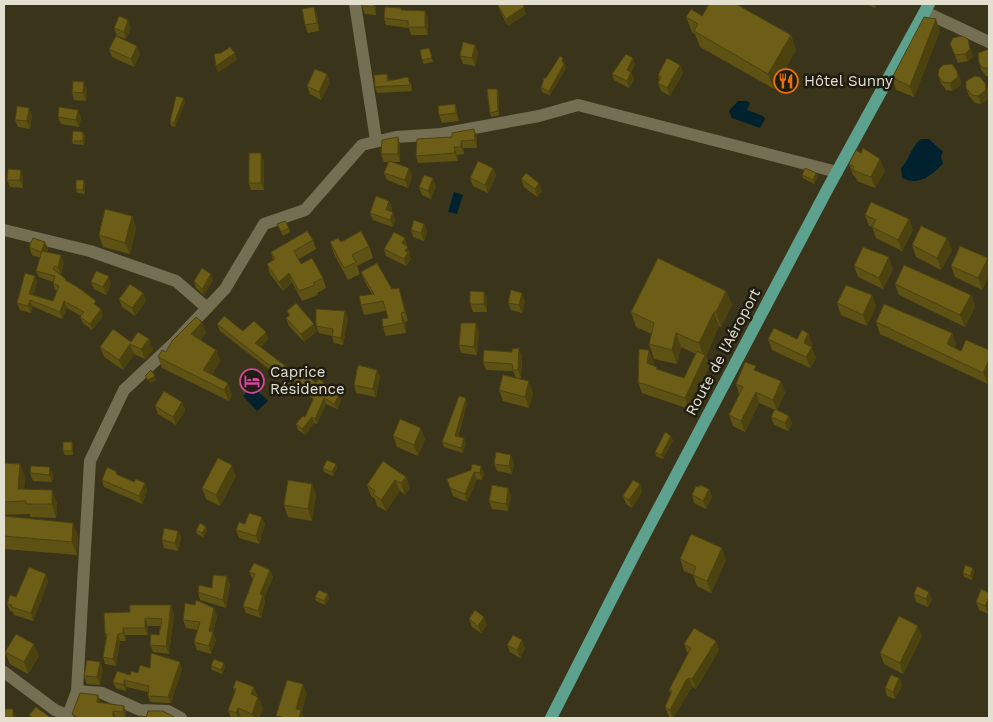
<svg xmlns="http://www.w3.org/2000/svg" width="993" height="722" font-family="'Work Sans',sans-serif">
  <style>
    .water { fill: #00222e }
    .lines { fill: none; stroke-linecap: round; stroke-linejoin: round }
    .minor { stroke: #746e52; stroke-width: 12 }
    .major { stroke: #5da28e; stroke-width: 12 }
    .wall { fill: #5d5114 }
    .shaded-wall { fill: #4c4210 }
    .building { fill: #6c5e17; stroke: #4c4210 }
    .labels { text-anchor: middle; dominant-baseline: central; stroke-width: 5; stroke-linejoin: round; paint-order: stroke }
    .poi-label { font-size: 15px; fill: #e3e0d0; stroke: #1f1c11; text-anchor: start }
    .street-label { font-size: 15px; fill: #e3e0d0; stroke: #1f1c11 }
  </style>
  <rect width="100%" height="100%" fill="#3a351a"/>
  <path class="water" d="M738,101H747L750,103L747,110L763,116L765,119L760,128L732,118L729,111Z
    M921,139H929L943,152L941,156L943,164C930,176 920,186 902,178L901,168C910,159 910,148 921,139Z
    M454,192L463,195L457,214L448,212Z
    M253,386L268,401L257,411L243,396Z"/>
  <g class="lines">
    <path class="minor" d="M355,4L376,140
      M925,12L989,42
      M4,230L90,251L176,281L207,308
      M4,672L55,710L67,715
      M67,718L77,691
      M181,718L168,711L140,710L102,693L77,691L90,461L124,390L172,345L225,289L264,224L305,210L362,145L396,137L441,134L539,116L578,105L837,172"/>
    <path class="major" d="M551,718L636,551L828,188L929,4"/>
  </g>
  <path class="wall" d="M376,4V15L365,14L362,6Z
    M497,4L526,14L508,26L500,11Z
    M866,4H877L875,8Z
    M314,7L317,15L319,31L308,33L305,25Z
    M402,10L428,18V35H411L409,28L386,25L384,18Z
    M686,17L791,35L796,50L774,89L700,47L695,34L692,32Z
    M114,28H131L126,39L117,36Z
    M940,31L914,97L896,90L892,78Z
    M950,44L970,47L973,57L968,61L958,63Z
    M475,45L478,53L475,66L463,64L460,56Z
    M429,48L433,62L424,64L422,60Z
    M109,49L140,54L134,67L112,57Z
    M989,49V76H986L982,71L979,63Z
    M565,61L564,63L566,68L550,95L542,92L541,88L546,78Z
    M635,64L631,72L634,79L629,88L614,80L612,74Z
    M680,65L683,73L670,96L661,91L658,83L659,80L658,75Z
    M957,71L960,78L961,85L952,91L946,90L941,83L938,75Z
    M387,74L389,81L411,83L412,91L377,93L375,87Z
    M330,82L321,100L310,94L307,86Z
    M985,83L988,91L989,98L981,104L975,103L969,96L966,88Z
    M497,89L499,93V115L491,117L490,113Z
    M87,90L86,101L74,100L72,92Z
    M185,102L175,127L171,126L170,122Z
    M455,104L457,112L459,121L442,123L439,115Z
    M29,108L32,116L30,129L18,127L15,120Z
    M58,117L81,118L79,127L61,124Z
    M83,132L85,136L84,145L73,144L72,141Z
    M477,136V148H463L464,154L457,155L458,161L418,163L416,156Z
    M398,137L400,145V162H393L409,168L412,176L408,188L387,180L384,173L388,162H384L381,154Z
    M264,161V190H251L249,183Z
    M849,164L885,171L875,188L857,181L855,176L853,175Z
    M493,168L496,176L488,193L473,186L470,178Z
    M816,173L818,177L814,184L803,178L802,175Z
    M23,177V188L10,187L7,180Z
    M521,179L542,191L537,197L524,187Z
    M85,184V194L77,193L76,189Z
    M436,186L431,199L422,195L419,187Z
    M389,201L392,208L391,212H393L395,220L393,227L373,220L370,213Z
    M865,215L913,230L902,251L876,238L872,227L869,226Z
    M132,216L136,228L130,254L103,247L99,235Z
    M277,224L289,228L290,232L283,236Z
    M424,224L427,232L424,241L413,237L411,230Z
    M405,238L407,245L406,246L410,253L409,255L411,259L406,266L386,256L384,249Z
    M947,238L952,250L941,270L916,257L912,245Z
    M313,240L316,249L299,259L301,264L323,278L326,288L317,293L318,295L302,301L292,282L283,291L270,274L267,264L273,260L271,252Z
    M45,242L48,249L47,252L64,262L61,274L58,273L67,281L101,309L103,316L92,330L83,323L80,317L81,316L67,308L62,319L32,306L31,313L20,310L17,303L35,276L37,282L33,295L53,301L57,290H55L53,283V282L39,277L36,271L40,258L32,255L29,247Z
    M330,242H341L369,246L373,258L357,266L360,274L348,280L334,254Z
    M988,258L989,262V275L982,290L955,277L951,266Z
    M854,266L893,269L883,289L858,277Z
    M361,272L392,289L399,288L402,298L408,321L405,322L406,333L386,336L383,327L388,318L386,311L364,315L361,305L372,294L365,282Z
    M213,280L204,295L196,288L194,281Z
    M91,282L111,284L106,295L94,289Z
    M895,284L971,295L975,307L965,327L899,295Z
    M726,291L732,305L721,327L719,326L706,356L709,366L689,409L642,393L638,382L654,362L653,365L657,367L658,369L684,378L696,354L681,347L677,364L654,359L649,344L652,334L636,327L631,312Z
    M484,292L487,299V312H473L470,304Z
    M143,293L146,301L135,316L122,307L119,299Z
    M872,295L876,306L867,326L841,315L837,303Z
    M525,301L522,313L511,310L508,303Z
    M287,311L317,331L304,342L289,326L286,318L289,316Z
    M348,318L343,345L334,343L332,336L319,333L316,326Z
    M202,322L206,333L200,340L216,350L220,361L212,375L232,394L229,401L162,368L158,357L166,352Z
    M876,322L952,333L956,344L954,348L961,351L989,350V380L988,384L880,334Z
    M217,324L243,331L268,339L261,347L292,371L295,377L316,383L341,401L337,409L326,404L317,424L314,423L305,435L298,430L296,424L305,417L313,399L295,384L294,380L289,385L220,331Z
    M479,331L477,355L461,353L459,345Z
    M808,333L812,344L811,347L816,358L810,368L772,350L768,339H797Z
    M149,339L153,350L145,359L134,354L123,370L104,357L100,347Z
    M512,352L522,356L521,378H516L513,371L486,370L483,362Z
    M377,370L380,377L376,397L356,393L354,385Z
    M758,371L785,392L777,410L792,423L788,431L774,425L771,417L775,410L759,403L745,432L733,426L729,415L739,394L736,384Z
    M499,390L533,393L529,408L503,401Z
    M182,402L185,410L176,425L158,414L155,406Z
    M467,403L458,437L466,443L463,453L444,447L442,442Z
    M393,436L425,439L418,456L397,447Z
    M673,440L663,459L656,456L655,452Z
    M72,442L73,446V455H65L63,451Z
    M4,463L25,477L24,489L57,503L56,518L30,517V514L4,515Z
    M514,463L512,474L497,471L494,464Z
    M336,464L337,468L333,476L324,472L323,468Z
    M471,470L484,473L482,480L477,479L467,502L453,496L447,479Z
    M30,473L53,475L52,482L33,481Z
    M119,476L134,482L145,483L147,491L142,504L104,487L102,480Z
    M236,476L220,506L206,499L202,488Z
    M406,477L410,488L405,495L400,491L386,511L377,506L375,499L371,496L367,485Z
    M312,484L316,495L312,521L288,517L284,505Z
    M699,487L709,489L712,497L706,509L694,503L692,495Z
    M508,488L511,496L508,511L492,509L489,501Z
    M642,492L632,508L626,504L623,496Z
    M4,516L78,536L77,555L4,549Z
    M245,524H265L259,544L239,538L236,530Z
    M206,527L207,531L203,537L197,534L196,530Z
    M178,531L181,538L178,551L164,548L162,540Z
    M680,559L726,560L711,593L697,586L693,575L684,571Z
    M973,568L974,572L972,580L964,577L963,573Z
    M270,570L273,577L264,598L265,602L261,618L246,613L243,606L253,579L249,572Z
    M46,574L48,582L33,621L14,615L13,612L10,611L7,604Z
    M227,576L230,584L226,608L200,600L198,592L212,588Z
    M989,593V611L988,614L979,610L976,602Z
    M914,594L932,599L928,607L916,602Z
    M315,597L329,598L325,605L316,601Z
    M104,613H174L169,654L153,652L150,645L159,635L160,626H148V635H125L126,641H120L116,666L105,664L103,657L106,638L105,634Z
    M217,616L213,633L216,640L211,654L197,650L194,642L198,630L186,628L183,620Z
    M469,619L487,625L481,633L472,627Z
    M922,636L903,674L884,664L880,653Z
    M716,641L719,650L696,689L693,687L690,690L673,718L669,717L665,707L671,694L669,690L688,654L684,644Z
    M507,645L525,648L520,658L510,652Z
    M5,652L39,656L28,674L10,664Z
    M100,662L103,670L100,685L87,684L84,676Z
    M211,666L225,667L222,674L212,670Z
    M150,668L182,669L171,703L150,702L148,696V692L127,687L126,691L116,688L113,682L130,675L138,673Z
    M899,678L902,686L895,699L887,696L885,688Z
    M233,688L258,697L263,709L259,718H231L228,710L235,692Z
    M98,695L100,701V703L124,706L126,713V718H74L72,714Z"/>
  <path class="shaded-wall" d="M374,4H376V15L374,7Z
    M873,4H877L875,8Z
    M314,7L317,15L319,31L317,23Z
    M524,7L526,14L508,26L506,19Z
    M425,11L428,18V35L425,27Z
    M936,19L940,31L914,97L910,86Z
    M128,20L131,28L126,39L124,32Z
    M791,35L796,50L774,89L768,74Z
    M968,39L973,57L968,61L965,54Z
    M475,45L478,53L475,66L472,58Z
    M137,46L140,54L134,67L131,59Z
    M235,53L237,60L218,73L216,66Z
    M633,58L635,64L631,72L634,79L629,88L627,81V70Z
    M564,64L566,68L550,95L549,91Z
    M680,65L683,73L670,96L667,88Z
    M957,71L960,78L961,85L952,91L950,83Z
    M327,74L330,82L321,100L319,92Z
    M84,82L87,90L86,101L83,93Z
    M985,83L988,91L989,98L981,104L978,96Z
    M497,89L499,93V115L498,111Z
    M184,98L185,102L175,127L174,123Z
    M455,104L457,112L459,121L456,113Z
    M29,108L32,116L30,129L27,121Z
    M78,110L81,118L79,127L76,120Z
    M474,129L477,136V148L475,140Z
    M83,132L85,136L84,145L83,141Z
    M398,137L400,145V162L398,154Z
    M461,141L463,148L464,154L461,147Z
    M454,147L457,155L458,161L455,153Z
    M261,153L264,161V190L261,183Z
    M880,159L885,171L875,188L871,177Z
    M409,168L412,176L408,188L405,180Z
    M493,168L496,176L488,193L485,185Z
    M21,170L23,177V188L20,180Z
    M816,173L818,177L814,184L813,180Z
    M433,178L436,186L431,199L428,191Z
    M84,180L85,184V194L83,190Z
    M539,183L542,191L537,197L535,189Z
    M389,201L392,208L389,218L386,210Z
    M393,212L395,220L393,227L390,220Z
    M132,216L136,228L130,254L125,243Z
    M909,219L913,230L902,251L898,240Z
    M424,224L427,232L424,241L421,233Z
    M405,238L407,245L404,250L402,243Z
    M947,238L952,250L941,270L937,258Z
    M45,242L48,249L44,260L41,252Z
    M408,247L410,253L409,255L411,259L406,266L404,259L405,251Z
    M61,255L64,262L61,274L58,268Z
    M889,257L893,269L883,289L879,278Z
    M988,258L989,262V275L982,290L978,278Z
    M289,273L292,282L283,291L279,282Z
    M211,274L213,280L204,295L202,289Z
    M35,276L37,282L32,301L29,294Z
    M109,276L111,284L106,295L103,287Z
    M399,288L402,298L408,321L405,312Z
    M726,291L732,305L721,327L716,312Z
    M484,292L487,299V312L484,304Z
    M143,293L146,301L135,316L132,308Z
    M522,293L525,301L522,313L519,305Z
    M872,295L876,306L867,326L863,315Z
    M971,295L975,307L965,327L960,315Z
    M30,300L32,306L31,313L28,306Z
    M64,301L67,308L62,319L60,312Z
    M101,309L103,316L92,330L90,324Z
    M345,311L348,318L343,345L341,338Z
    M714,312L719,326L706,356L709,366L689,409L685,398L704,357L699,343Z
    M401,313L405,322L406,333L403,323Z
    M202,322L206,333L195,345L191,334Z
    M476,323L479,331L477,355L474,347Z
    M314,324L317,331L304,342L301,334Z
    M266,332L268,339L258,350L255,343Z
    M676,333L681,347L677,364L672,350Z
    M808,333L812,344L807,354L804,343Z
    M952,333L956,344L951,355L947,344Z
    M149,339L153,350L145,359L141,349Z
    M130,344L134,354L123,370L119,360Z
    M812,347L816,358L810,368L806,357Z
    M519,348L522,356L521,378L518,370Z
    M216,350L220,361L208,382L203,370Z
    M649,350L654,362L652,374L647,363Z
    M989,360V380L988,384L983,373Z
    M377,370L380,377L376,397L373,389Z
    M292,371L295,378L289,385L286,378Z
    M155,376L156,380L150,384L148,380Z
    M529,381L533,393L529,408L525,397Z
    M781,381L785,392L777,410L773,400Z
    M228,383L232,394L229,401L224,390Z
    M756,392L759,403L745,432L741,421Z
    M339,395L341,401L337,409L334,404Z
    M324,398L326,404L317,424L315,419Z
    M466,398L467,403L456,441L455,436Z
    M182,402L185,410L176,425L173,417Z
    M789,416L792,423L788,431L785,423Z
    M312,417L314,423L305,435L302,429Z
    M421,428L425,439L418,456L414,445Z
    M671,436L673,440L663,459L661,455Z
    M464,438L466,443L463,453L461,448Z
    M72,442L73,446V455L72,451Z
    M511,455L514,463L512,474L509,466Z
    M20,464L25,477L23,502L18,489Z
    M336,464L337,468L333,476L332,472Z
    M232,465L236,476L220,506L216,495Z
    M481,466L484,473L482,480L480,473Z
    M50,467L53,475L52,482L49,475Z
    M474,472L477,479L467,502L465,494Z
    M406,477L410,488L405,495L401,483Z
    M395,480L400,491L386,511L381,500Z
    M145,483L147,491L142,504L139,496Z
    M312,484L316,495L312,521L308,509Z
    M640,484L642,492L632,508L629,500Z
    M508,488L511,496L508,511L506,504Z
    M709,489L712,497L706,509L703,501Z
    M52,490L57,503L56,518L52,504Z
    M262,517L265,524L259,544L256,536Z
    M73,523L78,536L77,555L72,542Z
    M206,527L207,531L203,537L202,533Z
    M178,531L181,538L178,551L175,543Z
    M722,548L726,560L711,593L707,581Z
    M973,568L974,572L972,580L970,576Z
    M270,570L273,577L264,598L265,602L261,618L258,611L260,594Z
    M46,574L48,582L33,621L31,613Z
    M227,576L230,584L226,608L223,600Z
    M929,592L932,599L928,607L926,599Z
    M328,594L329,598L325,605L324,601Z
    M989,597V611L988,614L985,606Z
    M171,605L174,613L169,654L166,646Z
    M214,608L217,616L213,633L216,640L211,654L209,646V631Z
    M484,617L487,625L481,633L478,626Z
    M145,618L148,626V635L145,628Z
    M918,626L922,636L903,674L900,663Z
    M123,628L125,635L126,641L123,633Z
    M118,634L120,641L116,666L113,659Z
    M522,640L525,648L520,658L517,650Z
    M716,641L719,650L696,689L692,679Z
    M34,644L39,656L28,674L24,662Z
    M100,662L103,670L100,685L97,677Z
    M180,662L182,669L171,703L168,697Z
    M224,663L225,667L222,674L221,670Z
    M689,678L693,687L690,690L673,718L670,710L686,680Z
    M899,678L902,686L895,699L893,692Z
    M124,680L127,687L126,691L124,685Z
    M303,684L307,694L302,712L304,718H299L296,709Z
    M254,687L263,709L259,718H254L252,714L251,694Z
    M98,695L100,701L99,709L97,702Z
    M124,706L126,713V718L123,712Z
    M238,708L241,718H238L236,713Z
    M13,709L16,717V718H13Z
    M113,711L116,718H113Z"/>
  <path class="building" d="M362,4H374V7L362,6Z
    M497,4H523L524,7L506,19Z
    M709,4H736L791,35L768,74L694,31L698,24L686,17L691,9L702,16Z
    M314,7L317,23L305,25L302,9Z
    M385,7L401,8V10L425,11V27H408V21L384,18Z
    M119,16L128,20L124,32L114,28Z
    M924,17L936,19L910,86L892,78Z
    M116,36L137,46L131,59L109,49Z
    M962,36L968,39L970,49L965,54L955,55L950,44L953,38Z
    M463,42L475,45L472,58L460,56Z
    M230,47L235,53L216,66L214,54L221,53Z
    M429,48L432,58L422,60L420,50Z
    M989,49V68H983L979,63L978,53Z
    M626,54L633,58L627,70L631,72L627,81L612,74Z
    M560,56L563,58L562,62L564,64L549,91L541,88L544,78H546Z
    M667,58L680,65L667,88L658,83L661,77L658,75Z
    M952,64L957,71L958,77L950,83L943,82L938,75L939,69L943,65Z
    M315,69L327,74L319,92L307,86Z
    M387,74V81L408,77L410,85L375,87L374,75Z
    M975,76L980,77L985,83L986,90L978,96L972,95L966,88V81Z
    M73,81L84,82L83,93L72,92Z
    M487,89H497L498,111L490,113Z
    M176,96L184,98L174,123L170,122Z
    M455,104L456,113L439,115L438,106Z
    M17,106L29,108L27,121L15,120Z
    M59,107L78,110L76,120L58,117Z
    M474,129L475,140L461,141V147H454L455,153L416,156L417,139L452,137V133Z
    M73,131L83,132V141H72Z
    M398,137V154H381L382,140Z
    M863,148L880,159L871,177L852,170L854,167L849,164L856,150L861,153Z
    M249,153H261V183H249Z
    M389,161L409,168L405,180L384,173Z
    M478,161L493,168L485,185L470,178Z
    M805,168L816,173L813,180L802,175Z
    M8,169L21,170L20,180H7Z
    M526,173L539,183L535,189L521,179Z
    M424,175L433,178L428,191L419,187Z
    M76,180H84L83,190L76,189Z
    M376,196L389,201L386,210L393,212L390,220L370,213Z
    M871,202L909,219L898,240L872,227L876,220L865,215Z
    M105,209L132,216L125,243L99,235Z
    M414,220L424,224L421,233L411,230Z
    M285,221L289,228L281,232L277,224Z
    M921,226L947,238L937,258L912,245Z
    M307,231L313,240L294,251L301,264L312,258L323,278L313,283L315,285L299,291L289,273L279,282L267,264L275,259L271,252Z
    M361,231L369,246L352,255L356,262L344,268L330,242L338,238L341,242Z
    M394,232L405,238L402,243L408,247L405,251L408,252L404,259L384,249Z
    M33,238L45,242L41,252L29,247Z
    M960,246L988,258L978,278L951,266Z
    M863,247L889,257L879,278L854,266Z
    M42,251L61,255L58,268L55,266L53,269L66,279L65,280L79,288L96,301L94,304L101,309L90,324L80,317L84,312L64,301L60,312L30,300L28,306L17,303L25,273L35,276L29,294L53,301L59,286L53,283L55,276L36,271Z
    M658,258L726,291L716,312H714L699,343L676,333L672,350L649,344L654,323L631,312Z
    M377,263L392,289L399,288L405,312L401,313L403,323L383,327L382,319L388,318L383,301L361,305L359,296L374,294L361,272Z
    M904,265L971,295L960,315L895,284Z
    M202,268L211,274L202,289L194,281Z
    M96,271L109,276L103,287L91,282Z
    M130,284L143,293L132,308L119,299Z
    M846,285L872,295L863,315L837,303Z
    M511,290L522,293L519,305L508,303Z
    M470,291L484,292V304H470Z
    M296,303L314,324L301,334L286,318L290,315L287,311Z
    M884,304L952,333L947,344L961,351L966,340L989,350V360L983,373L876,322Z
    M316,309L345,311L341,338L332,336L333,329L316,326Z
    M224,316L243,331L254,321L266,332L255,343L292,371L286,378L217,324Z
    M196,317L202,322L191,334L216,350L203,370L228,383L224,390L158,357L162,350L166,352L172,341Z
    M461,323H476L474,347L459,345Z
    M774,328L797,339L802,330L808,333L804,343L812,347L806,357L768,339Z
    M113,329L131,342L138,332L149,339L141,349L130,344L119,360L100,347Z
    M519,348L518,370H513L512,364L483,362L484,350L512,352V349Z
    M639,349L649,350L647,363L657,367L656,369L684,378L697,351L705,355L685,398L638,382Z
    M745,362L756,366L754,370L781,381L773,400L756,392L741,421L729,415L743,387L736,384Z
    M358,365L377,370L373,389L354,385Z
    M151,370L155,376L148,380L145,376Z
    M301,370L316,383L319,379L339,395L334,404L324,398L315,419L312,417L302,429L296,424L303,416L305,417L313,400L311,394L293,378Z
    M503,375L529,381L525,397L499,390Z
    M164,391L182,402L173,417L155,406Z
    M459,396L466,398L455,436L464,438L461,448L442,442Z
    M775,409L789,416L785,423L771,417Z
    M400,419L421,428L414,445L393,436Z
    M665,432L671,436L661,455L655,452Z
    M63,442H72V451H63Z
    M496,452L511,455L509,466L494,464Z
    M218,458L232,465L216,495L202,488Z
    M327,460L336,464L332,472L323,468Z
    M383,461L406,477L401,483L395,480L381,500L373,494L375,491L367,485Z
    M4,463L20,464L18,489L52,490V504H26V501L4,502Z
    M472,464L481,466L480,473L474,472L465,494L450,488L447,479L471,470Z
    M31,466L50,467L49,475L30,473Z
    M107,467L117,472L116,474L134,482L136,479L145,483L139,496L102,480Z
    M288,480L312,484L308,509L284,505Z
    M633,480L640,484L629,500L623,496Z
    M492,485L508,488L506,504L489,501Z
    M700,485L709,489L703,501L692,495L696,486L699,487Z
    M249,513L262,517L256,536L236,530L239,522L245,524Z
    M4,516L73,523L72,542L4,536Z
    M200,523L206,527L202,533L196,530Z
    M164,528L178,531L175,543L162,540Z
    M691,534L722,548L707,581L693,575L696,567L680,559Z
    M254,563L270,570L260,594L263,595L258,611L243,606L255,574L249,572Z
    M965,565L973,568L970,576L963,573Z
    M29,567L46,574L31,613L11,607L12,605L7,604L10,595L16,597Z
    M213,575L227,576L223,600L198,592L199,585L212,588Z
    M917,586L929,592L926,599L914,594Z
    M981,589L989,593V597L985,606L976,602Z
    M319,590L328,594L324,601L315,597Z
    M196,600L214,608L209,631L213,632L209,646L194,642L200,622L183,620L185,603L195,605Z
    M130,605H171L166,646L150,645L151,634L159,635L162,619L145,618V628H123V633L118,634L113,659L103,657L107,634H105L104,613L130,612Z
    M475,610L484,617L478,626L469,619Z
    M899,616L918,626L900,663L880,653Z
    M694,628L716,641L692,679L689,678L686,680L670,710L665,707L672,691L669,690L691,648L684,644Z
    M16,634L34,644L24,662L5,652Z
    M513,635L522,640L517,650L507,645Z
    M151,653L180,662L168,697L148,696L149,686L124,680V685L113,682L117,671L130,675L131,671L138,673L140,665L150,668Z
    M214,659L224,663L221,670L211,666Z
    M87,660L100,662L97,677L84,676Z
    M891,675L899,678L893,692L885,688Z
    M236,680L254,687L251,694L258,697L252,714L238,708L236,713L228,710L236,689L233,688Z
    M287,680L303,684L296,709L301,710L299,718H281L282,717L276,716Z
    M80,693L98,695L97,702L124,706L123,712L113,711V718H78L72,714Z
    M36,707L51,718H33L29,715Z
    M5,709H13V718H4Z
    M148,711H163L174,717V718H146Z
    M140,716L147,717L146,718H140Z"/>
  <defs>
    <g id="restaurant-ring" transform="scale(1.25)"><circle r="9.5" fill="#1f1c11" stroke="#e8710a" stroke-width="1.5"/><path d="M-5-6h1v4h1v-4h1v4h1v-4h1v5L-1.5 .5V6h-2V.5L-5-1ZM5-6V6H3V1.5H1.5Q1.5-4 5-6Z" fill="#e8710a"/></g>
    <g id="hotel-ring" transform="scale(1.25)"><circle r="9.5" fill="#1f1c11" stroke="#d1479c" stroke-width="1.5"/><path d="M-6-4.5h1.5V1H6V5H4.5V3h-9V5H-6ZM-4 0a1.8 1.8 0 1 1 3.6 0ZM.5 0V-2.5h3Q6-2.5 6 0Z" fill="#d1479c"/></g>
  </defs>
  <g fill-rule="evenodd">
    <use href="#restaurant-ring" x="786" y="81"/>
    <use href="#hotel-ring" x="252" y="381"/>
  </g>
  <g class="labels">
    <g class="poi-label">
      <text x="804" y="81">Hôtel Sunny</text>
      <text x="270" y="372">Caprice<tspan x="270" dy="17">Résidence</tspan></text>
    </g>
    <g class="street-label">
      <text transform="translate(723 352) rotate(-62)">Route de l'Aéroport</text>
    </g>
  </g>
  <rect width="993" height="722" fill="none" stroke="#e3e0d0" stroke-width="10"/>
</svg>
